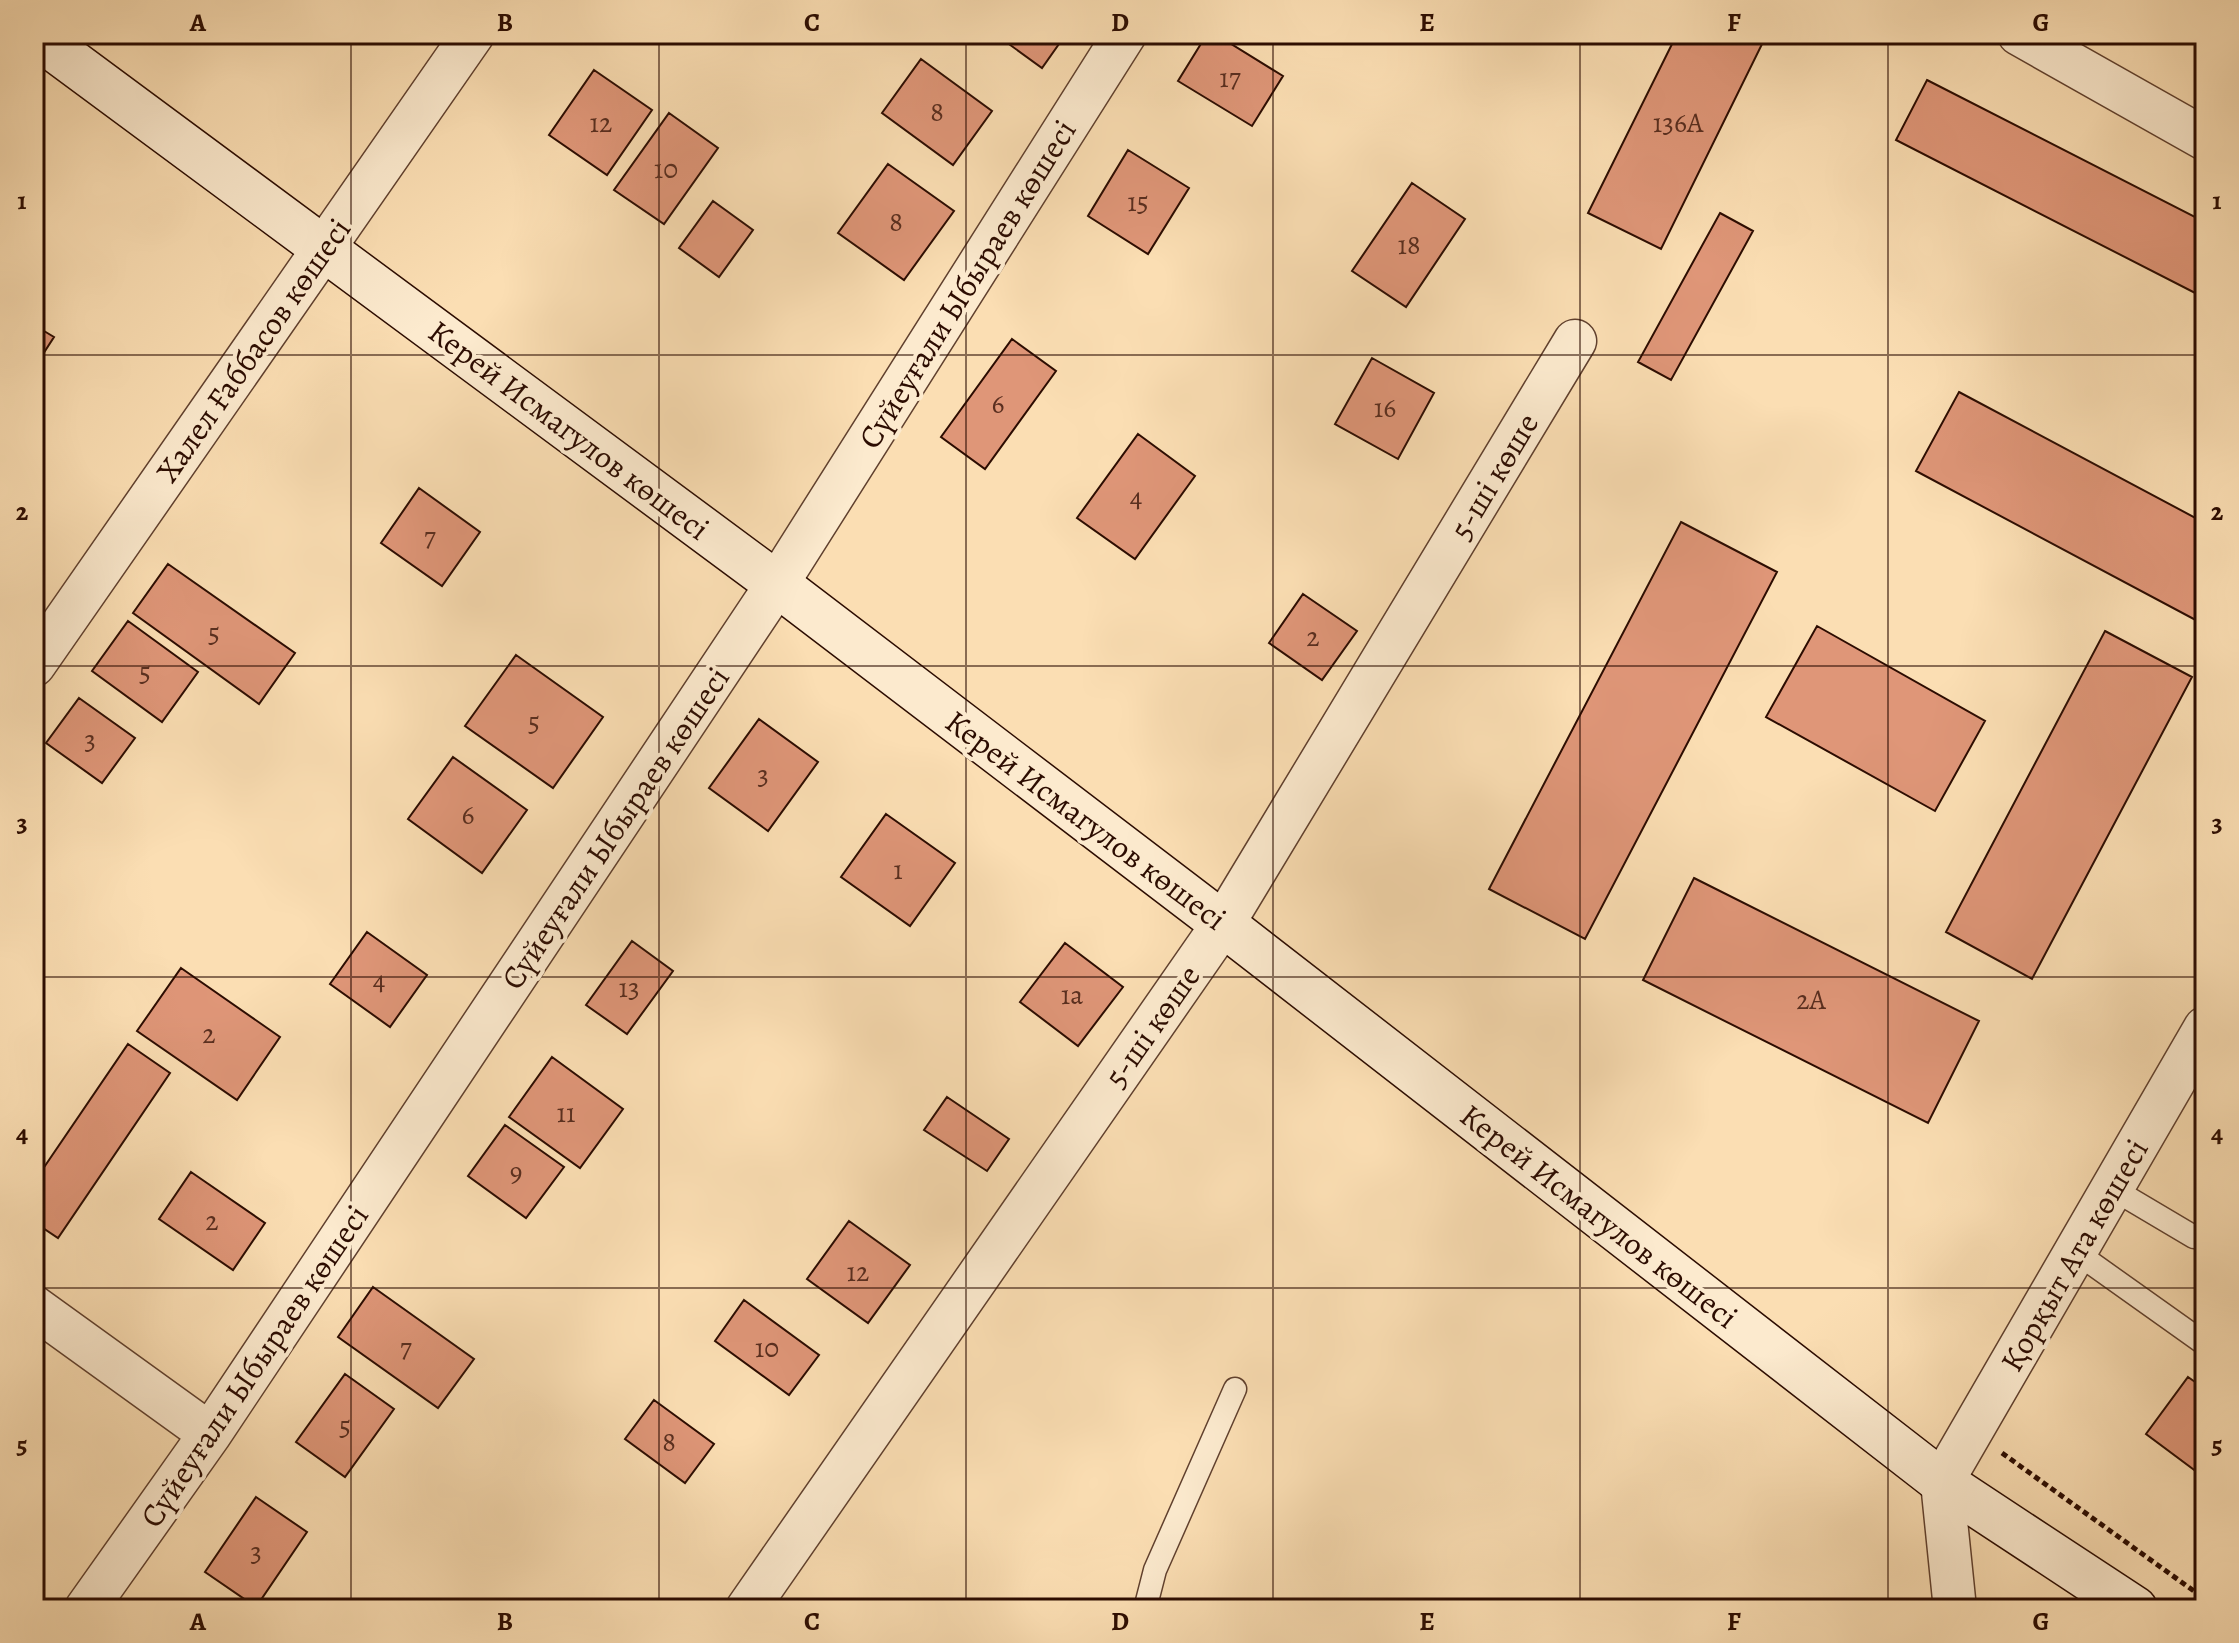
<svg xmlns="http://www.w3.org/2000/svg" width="2239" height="1643" font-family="Alegreya,serif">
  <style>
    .building { fill: #df9678; stroke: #2c0c01; stroke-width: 2 }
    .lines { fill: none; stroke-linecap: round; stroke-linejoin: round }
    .lane-casing { stroke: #60402e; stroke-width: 25 }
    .street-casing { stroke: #60402e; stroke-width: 45 }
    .secondary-casing { stroke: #2c0c01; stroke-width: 47 }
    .path { stroke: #2c0c01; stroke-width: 5; stroke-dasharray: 6 4; stroke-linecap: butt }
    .lane { stroke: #fceace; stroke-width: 22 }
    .street { stroke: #fceace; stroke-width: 42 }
    .secondary { stroke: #fceace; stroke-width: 44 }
    .grid { fill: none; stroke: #2c0c01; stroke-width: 2; stroke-opacity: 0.55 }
    .labels { text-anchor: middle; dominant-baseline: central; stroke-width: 8; stroke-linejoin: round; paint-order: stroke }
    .number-label { font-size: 28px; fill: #592e1f }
    .street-label { font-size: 32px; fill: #2c0c01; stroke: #fceace }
    .neatline { fill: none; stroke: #2c0c01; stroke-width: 3 }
    .grid-label { font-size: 26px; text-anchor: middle; font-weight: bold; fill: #2c0c01 }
  </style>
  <rect width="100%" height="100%" fill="#fbdeb3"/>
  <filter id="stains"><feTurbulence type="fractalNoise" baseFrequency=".0025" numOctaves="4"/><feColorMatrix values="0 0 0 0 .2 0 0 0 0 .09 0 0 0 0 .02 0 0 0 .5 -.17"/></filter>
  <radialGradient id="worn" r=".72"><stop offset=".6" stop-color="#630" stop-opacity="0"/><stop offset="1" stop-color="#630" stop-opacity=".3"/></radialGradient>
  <path class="building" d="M995,34H1066L1042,68Z
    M1207,34H1215L1283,76L1252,126L1178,81Z
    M1677,34H1767L1661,249L1588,213Z
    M921,59L992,111L953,165L882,113Z
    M594,70L652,110L607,175L549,135Z
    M1927,80L2205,222V298L1896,140Z
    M669,113L718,148L664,224L614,190Z
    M1128,150L1189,188L1148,254L1088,216Z
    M888,164L954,211L904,280L838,233Z
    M1412,183L1465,219L1406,307L1352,271Z
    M713,201L753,230L719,277L679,248Z
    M1720,213L1753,231L1671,380L1638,362Z
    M34,325L54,337L34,368Z
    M1012,339L1056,371L985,469L941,437Z
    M1372,358L1434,393L1398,459L1335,424Z
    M1959,392L2205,523V625L1916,471Z
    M1138,434L1195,476L1135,559L1077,518Z
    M419,488L480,532L442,586L381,543Z
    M1681,522L1777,572L1585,939L1489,889Z
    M168,564L295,653L259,704L133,613Z
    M1303,594L1357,631L1322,680L1269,643Z
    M128,621L198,672L162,722L92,671Z
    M1817,626L1985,721L1935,811L1766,717Z
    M2105,631L2192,677L2032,979L1946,932Z
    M516,655L603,717L553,788L465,726Z
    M79,698L135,738L102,783L46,743Z
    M759,719L818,762L768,831L709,788Z
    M453,757L527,810L482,873L408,819Z
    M886,814L955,863L910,926L841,877Z
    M1694,878L1979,1021L1928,1123L1643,980Z
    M367,932L427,975L390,1027L330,984Z
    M632,941L673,971L627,1034L586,1005Z
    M1065,943L1123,987L1078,1046L1020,1002Z
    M181,968L280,1037L237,1100L137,1031Z
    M128,1044L170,1073L58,1238L34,1222V1182Z
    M552,1057L623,1109L580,1168L509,1117Z
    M947,1097L1009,1139L987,1171L924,1130Z
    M505,1125L564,1167L526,1218L468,1176Z
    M191,1172L265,1223L233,1270L159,1219Z
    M849,1221L910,1265L868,1323L807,1279Z
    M373,1287L474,1359L438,1408L338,1337Z
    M744,1300L819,1355L789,1395L715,1341Z
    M345,1374L394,1409L345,1477L296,1442Z
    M2188,1377L2205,1389V1478L2146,1434Z
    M654,1400L714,1444L685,1483L625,1439Z
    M256,1497L307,1532L256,1607L205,1572Z"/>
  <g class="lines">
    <g class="lane-casing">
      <path id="lane" d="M2113,1189L2194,1237L2205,1234
        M2077,1253L2205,1344
        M1145,1609L1155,1570L1235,1389"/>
    </g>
    <g class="street-casing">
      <path id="street" d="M2019,34L2205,139
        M34,665L473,34
        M34,1307L210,1434
        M86,1609L210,1434L777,584L1125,34
        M747,1609L1223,924L1575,341
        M1955,1609L1942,1482L2205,1028"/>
    </g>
    <g class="secondary-casing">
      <path id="secondary" d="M34,34L777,584L1223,924L1942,1482L2135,1609"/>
    </g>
    <path class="path" d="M2002,1453L2205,1599"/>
    <use href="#lane" class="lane"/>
    <use href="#street" class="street"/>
    <use href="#secondary" class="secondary"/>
  </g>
  <path class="grid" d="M351,34V1609M659,34V1609M966,34V1609M1273,34V1609M1580,34V1609M1888,34V1609M34,355H2205M34,666H2205M34,977H2205M34,1288H2205"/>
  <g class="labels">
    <g class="number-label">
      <text x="1230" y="78">17</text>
      <text x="937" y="112">8</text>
      <text x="601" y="123">12</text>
      <text x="1678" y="123">136А</text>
      <text x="666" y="169">10</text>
      <text x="1138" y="202">15</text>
      <text x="896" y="222">8</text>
      <text x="1409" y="245">18</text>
      <text x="998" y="404">6</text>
      <text x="1385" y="408">16</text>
      <text x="1136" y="497">4</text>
      <text x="430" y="537">7</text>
      <text x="214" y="633">5</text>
      <text x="1313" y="637">2</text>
      <text x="145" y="672">5</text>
      <text x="534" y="722">5</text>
      <text x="90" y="740">3</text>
      <text x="763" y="775">3</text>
      <text x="468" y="815">6</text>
      <text x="898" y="870">1</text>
      <text x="379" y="980">4</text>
      <text x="629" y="988">13</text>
      <text x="1072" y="995">1а</text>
      <text x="1811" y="1000">2А</text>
      <text x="209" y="1034">2</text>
      <text x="566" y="1113">11</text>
      <text x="516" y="1172">9</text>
      <text x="212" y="1221">2</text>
      <text x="858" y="1272">12</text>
      <text x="406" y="1348">7</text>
      <text x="767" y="1348">10</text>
      <text x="345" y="1426">5</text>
      <text x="669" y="1442">8</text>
      <text x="256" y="1552">3</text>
    </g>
    <g class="street-label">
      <text transform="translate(967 284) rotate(-58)">Сүйеуғали Ыбыраев көшесi</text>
      <text transform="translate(253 350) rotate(-55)">Халел Ғаббасов көшесі</text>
      <text transform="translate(569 430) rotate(37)">Керей Исмагулов көшесі</text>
      <text transform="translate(1494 476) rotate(-59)">5-шi көше</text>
      <text transform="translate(1086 820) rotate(37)">Керей Исмагулов көшесі</text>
      <text transform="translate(615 828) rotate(-56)">Сүйеуғали Ыбыраев көшесi</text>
      <text transform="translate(1152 1026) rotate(-55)">5-шi көше</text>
      <text transform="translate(1599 1216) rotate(38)">Керей Исмагулов көшесі</text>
      <text transform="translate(2074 1255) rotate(-60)">Қорқыт Ата көшесi</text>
      <text transform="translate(254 1366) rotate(-56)">Сүйеуғали Ыбыраев көшесi</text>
    </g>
  </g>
  <rect width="2239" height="1643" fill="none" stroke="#fbdeb3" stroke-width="88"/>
  <rect x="44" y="44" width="2151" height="1555" class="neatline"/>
  <g class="grid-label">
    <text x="198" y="31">A</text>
    <text x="505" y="31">B</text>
    <text x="812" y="31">C</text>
    <text x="1120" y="31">D</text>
    <text x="1427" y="31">E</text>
    <text x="1734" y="31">F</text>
    <text x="2041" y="31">G</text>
    <text x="22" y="209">1</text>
    <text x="2217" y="209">1</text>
    <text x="22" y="520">2</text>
    <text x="2217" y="520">2</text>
    <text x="22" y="831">3</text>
    <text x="2217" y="831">3</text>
    <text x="22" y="1142">4</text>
    <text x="2217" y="1142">4</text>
    <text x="22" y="1453">5</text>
    <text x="2217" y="1453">5</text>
    <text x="198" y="1630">A</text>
    <text x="505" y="1630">B</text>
    <text x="812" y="1630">C</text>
    <text x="1120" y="1630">D</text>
    <text x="1427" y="1630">E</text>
    <text x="1734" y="1630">F</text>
    <text x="2041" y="1630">G</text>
  </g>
  <rect width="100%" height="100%" filter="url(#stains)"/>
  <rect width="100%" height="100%" fill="url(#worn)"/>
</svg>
